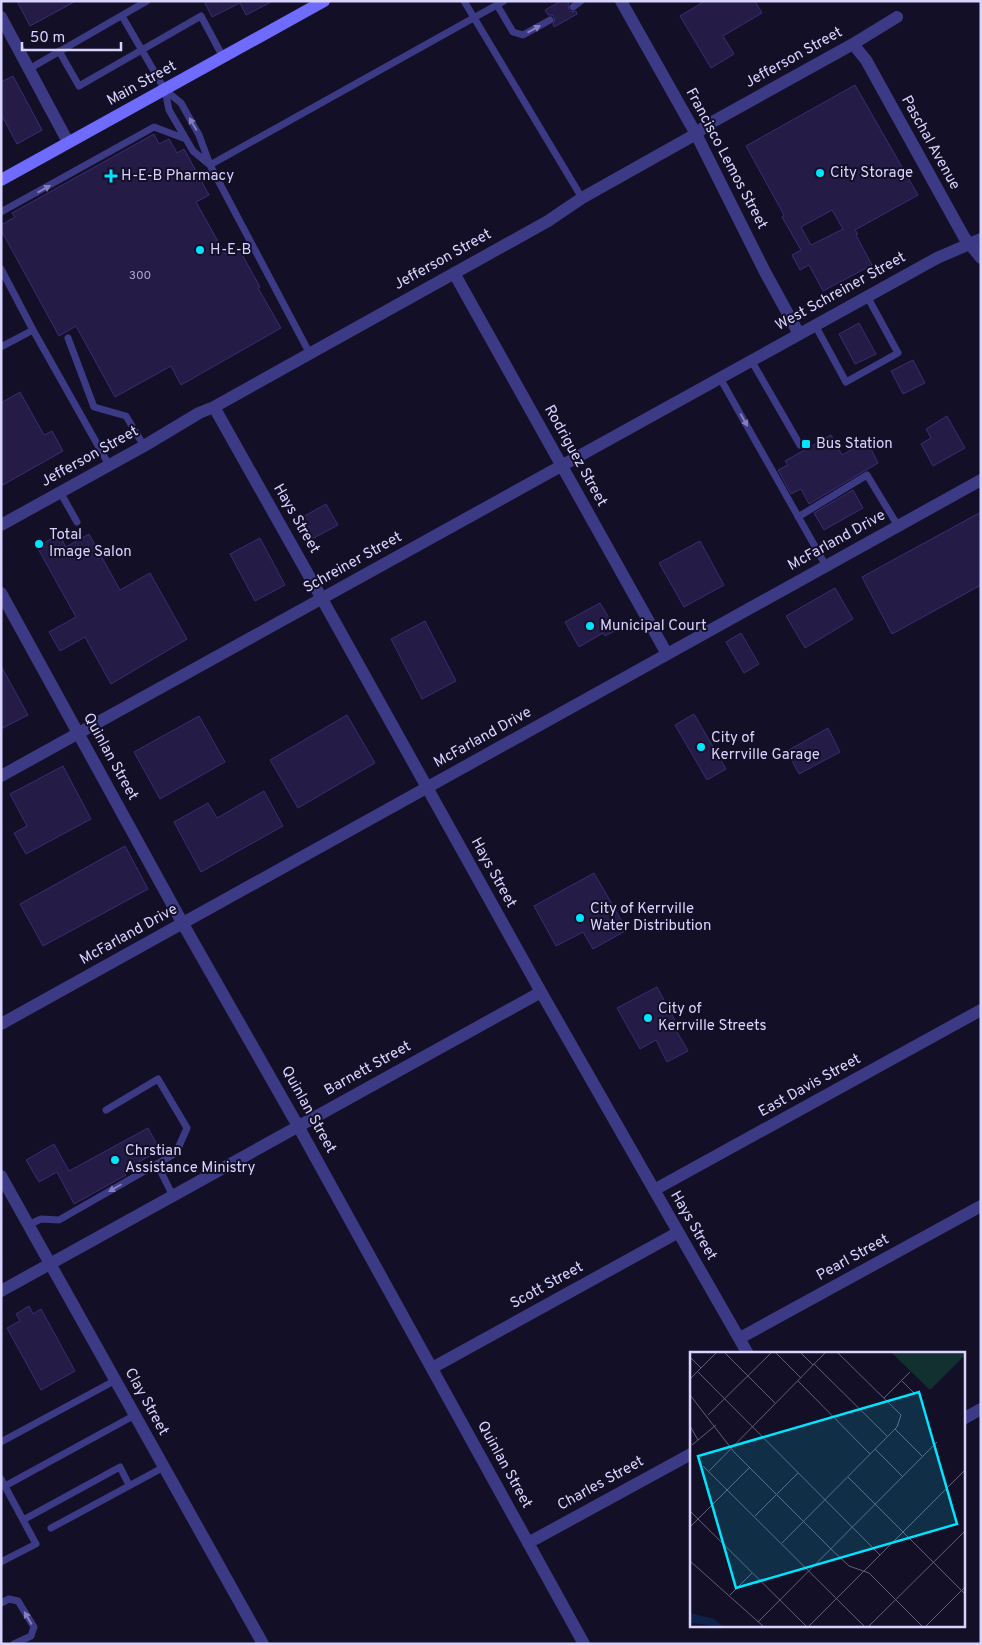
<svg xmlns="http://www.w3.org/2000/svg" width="982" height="1645" font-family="Overpass,sans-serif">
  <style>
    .building { fill: #241b47; stroke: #3b2d73; fill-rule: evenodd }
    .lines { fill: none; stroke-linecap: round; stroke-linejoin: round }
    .path { stroke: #2fb8b0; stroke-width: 2.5; stroke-dasharray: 2.5 4; stroke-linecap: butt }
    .service { stroke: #3d3a85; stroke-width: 7 }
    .minor { stroke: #3d3a85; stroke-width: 12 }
    .secondary { stroke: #6f6bff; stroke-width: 12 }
    .oneway { fill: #837fbc }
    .poi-dot { fill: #00e5ff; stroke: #130f26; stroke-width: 2 }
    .labels { text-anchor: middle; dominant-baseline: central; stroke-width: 4; stroke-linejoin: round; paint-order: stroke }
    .number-label { font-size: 12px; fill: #aca6d1 }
    .street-label { font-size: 15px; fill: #d9d4ff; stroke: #130f26 }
    .poi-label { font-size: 15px; fill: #d9d4ff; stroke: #130f26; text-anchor: start }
    .inset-road { fill: none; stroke: #625e7d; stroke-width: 1 }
    .view { fill: #00e5ff; fill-opacity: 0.15; stroke: #00e5ff; stroke-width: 2.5 }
    .inset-edge { fill: none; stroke: #d9d4ff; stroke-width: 2.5 }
  </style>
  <rect width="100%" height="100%" fill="#130f26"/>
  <path class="building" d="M17,1H76L30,26Z
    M204,1H273L246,15L240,3L212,17Z
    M561,1H570L568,5L569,10L571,12L576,11L577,14L554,27L553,24L555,18L552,15H548L545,10Z
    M705,1H755L762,13L723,36L734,54L711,68L680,16Z
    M13,76L42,130L17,144L1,114V82Z
    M855,85L918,195L855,230L858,234L856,235L872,265L823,291L809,265L800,270L792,255L801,250L782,217L784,215L746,146ZM832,210L843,229L811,245L801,227Z
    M154,134L159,144L169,139L177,153L184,149L209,195L196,202L225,254L238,247L260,287L258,288L281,328L181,385L171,366L115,397L76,326L59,336L1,230V225L15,217L12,213Z
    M859,323L876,354L855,364L839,334Z
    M913,360L925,383L903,394L891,371Z
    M20,392L44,435L52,431L63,451L1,486V403Z
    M947,416L965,448L933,466L921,444L931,438L926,429Z
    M831,435L842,455L867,441L878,463L809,504L801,489L791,494L778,470L788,465L785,461Z
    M853,490L863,508L824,530L814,513Z
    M326,504L338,525L310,540L299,519Z
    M981,512V585L892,634L862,577Z
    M59,534L66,547L89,534L120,590L150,573L187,639L111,684L85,637L60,651L49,632L76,617L37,547Z
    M260,538L285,585L255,601L230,554Z
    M700,541L724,585L684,607L659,563Z
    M835,588L853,619L805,648L786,616Z
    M600,603L616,630L605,636L603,633L579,647L565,622Z
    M425,621L456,681L422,699L391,639Z
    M741,633L759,664L744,673L726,642Z
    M1,666L28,715L1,729Z
    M694,714L726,769L707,780L675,725Z
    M347,715L375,763L298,808L270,760Z
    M199,716L225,762L160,799L134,752Z
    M828,728L840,752L799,774L787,751Z
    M63,766L91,819L26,854L14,833L27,826L10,794Z
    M264,791L283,826L201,872L174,822L208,803L217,818Z
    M125,846L148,889L43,946L20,904Z
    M594,873L627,930L593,949L583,932L556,946L534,906Z
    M657,987L679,1028L676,1030L688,1051L667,1062L656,1040L640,1049L617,1008Z
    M148,1128L160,1150L123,1171L126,1175L74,1204L57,1172L39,1182L26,1160L54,1144L69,1171Z
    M29,1306L33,1314L41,1309L75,1371L41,1390L7,1328L20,1321L16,1314Z"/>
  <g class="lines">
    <path class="path" d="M761,73L765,80"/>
    <path class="service" d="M464,1L582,198
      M497,5L513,32L523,35L550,20
      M573,7L581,1
      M122,16L165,90L181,103L199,135L210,165L310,354
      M59,51L79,86L201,16L223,57
      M29,69L147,1
      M165,90L169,110L193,151L210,165
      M210,165L504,1
      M1,212L154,127L186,139
      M1,269L33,330L109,465
      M815,325L846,382L898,353L867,296
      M68,338L94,407L126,416L144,446
      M1,347L33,330
      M751,360L800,445
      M720,378L826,566
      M60,492L77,522
      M798,517L867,475L898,526
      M157,1164L173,1196
      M28,1225L41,1219L59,1220L176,1153L187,1128L158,1079L106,1110
      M1,1442L116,1380
      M1,1479L36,1544L1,1562
      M5,1486L135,1415
      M23,1520L120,1467L129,1485
      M51,1528L164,1467
      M1,1603L9,1599L18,1601L34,1627L31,1636L14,1644"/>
    <path class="minor" d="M621,1L696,134L765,272L799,334
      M1,17L68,142
      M853,44L866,60L964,237L981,258
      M454,273L667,654
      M214,407L322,599L541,992L748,1354
      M1,525L144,446L199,413L214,407L548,221L582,198L696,134L707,125L853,44L897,17
      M1,593L183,924L298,1126L584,1644
      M1,776L937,258L981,239
      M1,1024L981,480
      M1,1176L263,1644
      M654,1190L981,1010
      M1,1291L541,992
      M740,1338L981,1206
      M432,1368L677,1233
      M963,1419L981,1409
      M528,1543L691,1454"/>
    <path class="secondary" d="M1,180L324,1"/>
  </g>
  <defs><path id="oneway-solid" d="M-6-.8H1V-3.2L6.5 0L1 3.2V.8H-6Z" transform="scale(1.25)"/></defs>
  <g class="oneway">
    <use href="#oneway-solid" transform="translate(534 29) rotate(-29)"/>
    <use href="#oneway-solid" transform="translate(193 124) rotate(-120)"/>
    <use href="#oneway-solid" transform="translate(44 189) rotate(-29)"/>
    <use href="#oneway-solid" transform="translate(744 420) rotate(61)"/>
    <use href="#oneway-solid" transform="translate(115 1188) rotate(150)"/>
    <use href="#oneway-solid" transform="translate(28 1618) rotate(-120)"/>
  </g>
  <g class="poi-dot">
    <circle cx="820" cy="173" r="5"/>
    <path d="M108.5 168.5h5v5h5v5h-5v5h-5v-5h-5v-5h5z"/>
    <circle cx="200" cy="250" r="5"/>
    <rect x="801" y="439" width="10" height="10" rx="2.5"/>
    <circle cx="39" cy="544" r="5"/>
    <circle cx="590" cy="626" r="5"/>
    <circle cx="701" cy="747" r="5"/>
    <circle cx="580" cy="918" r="5"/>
    <circle cx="648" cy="1018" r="5"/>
    <circle cx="115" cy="1160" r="5"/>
  </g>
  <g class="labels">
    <g class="number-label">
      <text x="140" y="276">300</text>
    </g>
    <g class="street-label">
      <text transform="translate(794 58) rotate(-29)">Jefferson Street</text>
      <text transform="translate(142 84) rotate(-29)">Main Street</text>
      <text transform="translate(930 143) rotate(61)">Paschal Avenue</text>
      <text transform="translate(726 159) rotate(62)">Francisco Lemos Street</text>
      <text transform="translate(443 260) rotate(-29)">Jefferson Street</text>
      <text transform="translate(841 292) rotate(-29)">West Schreiner Street</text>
      <text transform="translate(575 456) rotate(61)">Rodriguez Street</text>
      <text transform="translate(90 457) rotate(-29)">Jefferson Street</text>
      <text transform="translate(296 519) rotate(60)">Hays Street</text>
      <text transform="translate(837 541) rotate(-29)">McFarland Drive</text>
      <text transform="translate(353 563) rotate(-29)">Schreiner Street</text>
      <text transform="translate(483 738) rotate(-29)">McFarland Drive</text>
      <text transform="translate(110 757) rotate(61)">Quinlan Street</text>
      <text transform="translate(493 873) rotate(61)">Hays Street</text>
      <text transform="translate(129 935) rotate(-29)">McFarland Drive</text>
      <text transform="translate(368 1069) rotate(-29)">Barnett Street</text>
      <text transform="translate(810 1086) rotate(-29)">East Davis Street</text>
      <text transform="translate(308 1110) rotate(61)">Quinlan Street</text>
      <text transform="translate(693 1226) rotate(60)">Hays Street</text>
      <text transform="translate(853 1258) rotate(-29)">Pearl Street</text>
      <text transform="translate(547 1286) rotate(-29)">Scott Street</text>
      <text transform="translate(146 1402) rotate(61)">Clay Street</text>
      <text transform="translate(504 1465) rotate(61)">Quinlan Street</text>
      <text transform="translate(601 1484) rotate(-29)">Charles Street</text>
    </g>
    <g class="poi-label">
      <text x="830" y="173">City Storage</text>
      <text x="121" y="176">H-E-B Pharmacy</text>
      <text x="210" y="250">H-E-B</text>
      <text x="816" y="444">Bus Station</text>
      <text x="49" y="535">Total<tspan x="49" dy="17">Image Salon</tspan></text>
      <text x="600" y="626">Municipal Court</text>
      <text x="711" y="738">City of<tspan x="711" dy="17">Kerrville Garage</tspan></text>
      <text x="590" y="909">City of Kerrville<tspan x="590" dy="17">Water Distribution</tspan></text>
      <text x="658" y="1009">City of<tspan x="658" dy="17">Kerrville Streets</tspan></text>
      <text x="125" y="1151">Chrstian<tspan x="125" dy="17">Assistance Ministry</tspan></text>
    </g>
  </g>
  <g transform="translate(690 1352)">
    <rect width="275" height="275" fill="#130f26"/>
    <path d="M202,1H275V3L240,38Z" fill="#12302f"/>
    <path d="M0,261L24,267L32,274L0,271Z" fill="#0c2248"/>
    <path class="inset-road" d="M35,1L85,51M86,1L111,26M111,1L123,13M0,5L11,16M124,12L197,84M7,19L190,203M0,27L26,1M108,29L180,102M212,29L224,41M0,43L44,100L141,197L159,214L179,221L232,274M194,46L220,20M18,63L81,1M0,74L8,88M205,77L233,105M2,93L26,73M185,97L213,125M13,114L174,274M19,119L135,1M158,125L275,242M0,159L116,274M65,164L108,121M0,175L60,115M92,191L207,75L211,63L148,1M0,209L73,274M40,243L62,221M68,270L247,90M119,274L275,118M179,274L275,179M236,274L275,235"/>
    <path class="view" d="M229,40L267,172L46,236L8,104Z"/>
    <rect width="275" height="275" class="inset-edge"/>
  </g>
  <rect width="982" height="1645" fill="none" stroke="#d9d4ff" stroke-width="5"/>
  <path d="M22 42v8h99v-8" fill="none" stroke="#d9d4ff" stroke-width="2.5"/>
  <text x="30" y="42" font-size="15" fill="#d9d4ff" stroke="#130f26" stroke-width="4" paint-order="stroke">50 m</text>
</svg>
